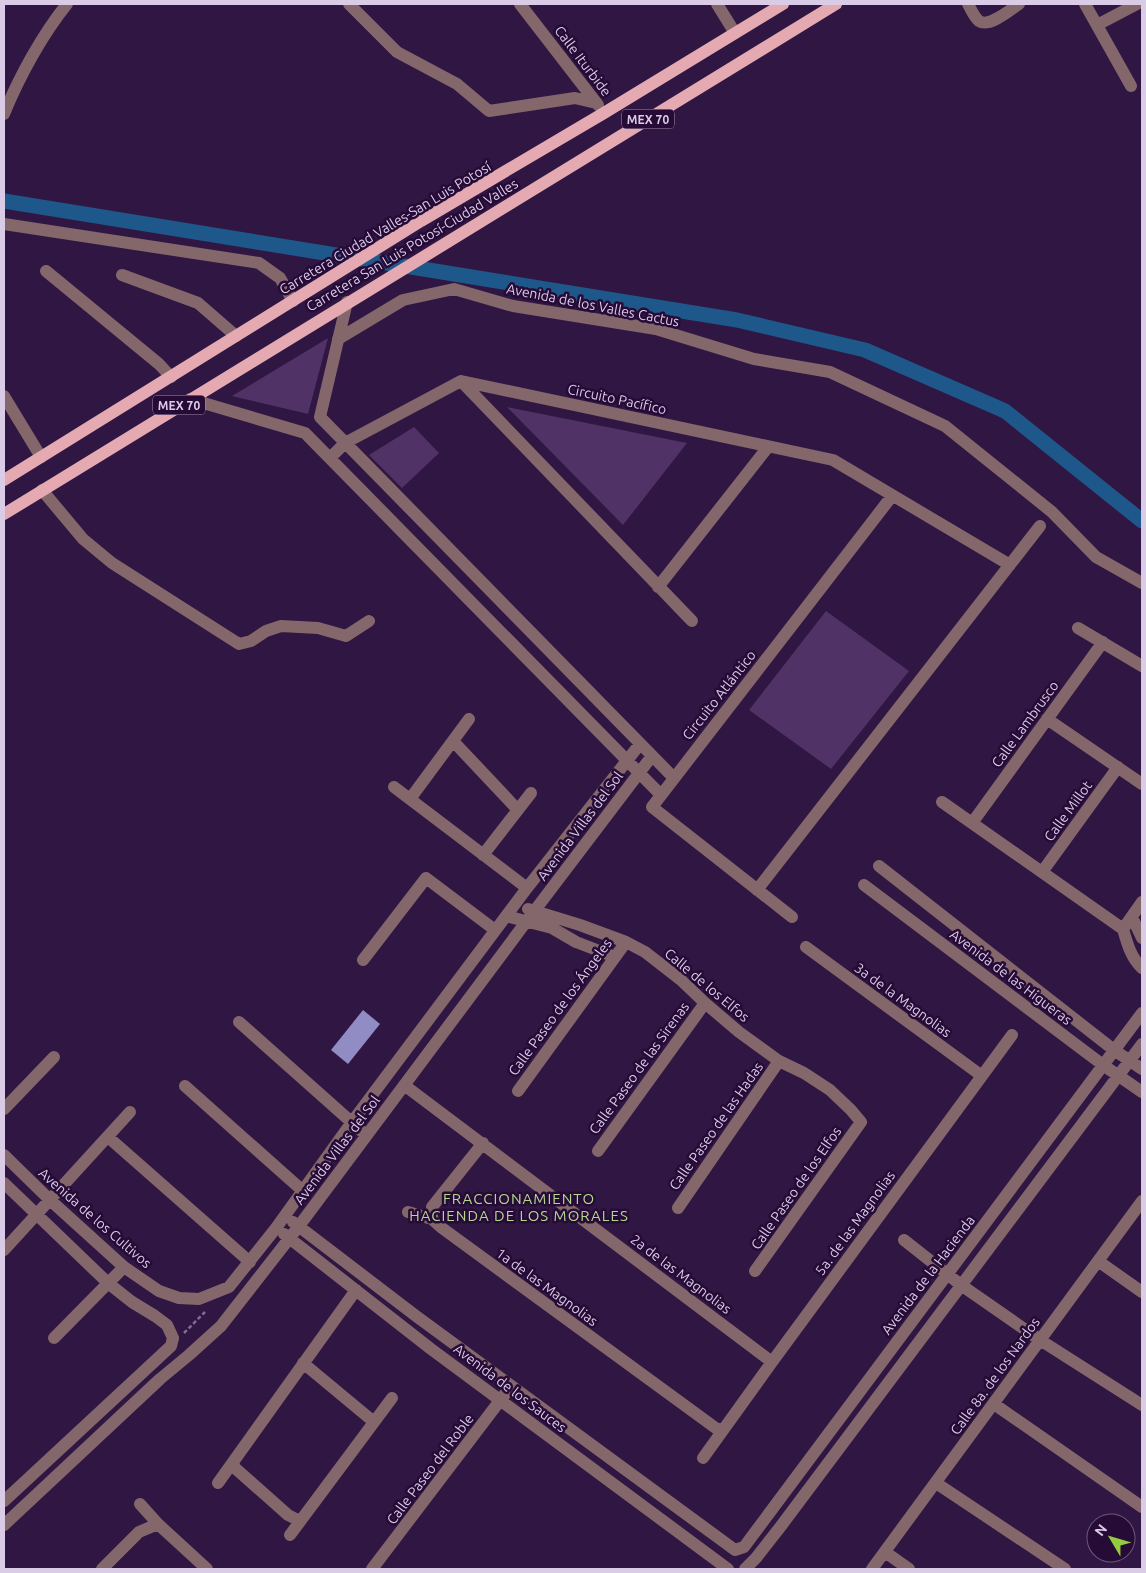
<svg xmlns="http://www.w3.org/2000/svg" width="1146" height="1573" font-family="Ubuntu,sans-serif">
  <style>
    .green { fill: #503266 }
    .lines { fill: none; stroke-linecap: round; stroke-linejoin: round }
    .canal { stroke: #1e588b; stroke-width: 15 }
    .building { fill: #928cc5 }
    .path { stroke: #836e93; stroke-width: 2.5; stroke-dasharray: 4 2.5; stroke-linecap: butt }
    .minor { stroke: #84676b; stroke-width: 12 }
    .major { stroke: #e5a9b2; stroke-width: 12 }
    .labels { text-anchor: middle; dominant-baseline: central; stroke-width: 5; stroke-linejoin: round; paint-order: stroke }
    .shield { fill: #260b37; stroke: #a491b2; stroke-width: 1 }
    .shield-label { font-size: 12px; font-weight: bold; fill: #dacbe7 }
    .street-label { font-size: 14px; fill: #dacbe7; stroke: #260b37 }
    .neighbourhood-label { font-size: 15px; letter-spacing: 1px; fill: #b5d791; stroke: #260b37 }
  </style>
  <rect width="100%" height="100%" fill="#301642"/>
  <path class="green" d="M328,338L308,414L232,396Z
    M507,407L687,443L623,525Z
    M414,427L439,453L402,488L369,455Z
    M826,611L909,671L831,769L749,710Z"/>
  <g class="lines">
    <path class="canal" d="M4,201L737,320L865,350L1005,411L1142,521"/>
  </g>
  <path class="building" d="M363,1010L380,1024L348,1064L331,1050Z"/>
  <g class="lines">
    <path class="path" d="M184,1333L205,1312"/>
    <path class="minor" d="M349,4L397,52L457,84L489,111L575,98L596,103
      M520,4L598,105
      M717,4L735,33
      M968,4C971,9 974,17 979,21C989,28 1010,10 1019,4
      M1085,4L1131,86
      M1097,25L1137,4
      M4,114C19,77 42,35 67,4
      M4,224L259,263L280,278L293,301
      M46,271L159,364L171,377
      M122,275L198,303L236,336
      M347,302L320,417L674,778
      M338,339L403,300L454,289L513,306L656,329L754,359L830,372L945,426L1052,512L1096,557L1142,583
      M461,381L692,621
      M4,396L41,457
      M190,399L305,433L661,795
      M330,458L345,443L461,381L833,460L1010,565
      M42,490L83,539L112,563L239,644L251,641L266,631L281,626L318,628L346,636L369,621
      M658,587L768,447
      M1078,628L1142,666
      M1047,719L1142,784
      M453,741L518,810
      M394,787L527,888
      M410,799L469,719
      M942,802L1123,929C1127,943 1131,958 1142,968
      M972,823L1103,642
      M483,855L531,793
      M879,866L1114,1050L1142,1069
      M1042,872L1118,767
      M864,885L1103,1065L1142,1092
      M757,890L1040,526
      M528,909L580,925L626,942L645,952L681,980L705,1003L739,1032L779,1061L804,1073L830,1090L851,1110L861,1122L755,1271
      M506,916L552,928L576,942L615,957
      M792,917L652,807L892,496
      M1132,917L1142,938
      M1123,929L1142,902
      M806,947L982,1076
      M363,960L426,878L495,930
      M239,1022L366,1135
      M404,1085L772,1362
      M185,1086L303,1191
      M518,1091L626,942
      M4,1109L54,1057
      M108,1137L250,1262
      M483,1143L432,1207V1219L442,1228L717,1429H723
      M598,1151L705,1003
      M4,1155L50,1200L124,1267L159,1291L179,1298L199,1299L229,1287L276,1228L352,1122L527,888L640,744
      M4,1183L108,1283L132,1302L155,1316L167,1325L173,1338L171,1346
      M678,1208L779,1061
      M408,1212L432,1219
      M293,1222L416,1316L735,1550
      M284,1234L431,1349L728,1569
      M904,1240L961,1285L1040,1340L1142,1405
      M4,1250L130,1112
      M1098,1261L1142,1292
      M54,1338L124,1267
      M303,1363L374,1422
      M994,1404L1142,1507
      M703,1458L772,1362L1012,1035
      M233,1462L235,1468L288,1515L300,1521
      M218,1483L356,1290
      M936,1483L1065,1569
      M4,1501L171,1346
      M140,1504L158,1524L207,1569
      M4,1525L160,1379L189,1355L221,1326L299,1226L526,922L652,756
      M290,1535L392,1398
      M735,1550L744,1547L1142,1013
      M885,1552L909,1569
      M102,1569L139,1532L158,1524
      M372,1569L505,1394
      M745,1569L756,1558L781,1526L1142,1044
      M872,1569L1142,1201"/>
    <path class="major" d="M4,480L421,221L604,113L783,4
      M4,514C281,343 559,174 836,4"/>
  </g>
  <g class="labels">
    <g class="shield">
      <rect x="622" y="109.5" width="52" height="19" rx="4"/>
      <rect x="153" y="395.5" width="52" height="19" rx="4"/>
    </g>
    <g class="shield-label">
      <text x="648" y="119">MEX 70</text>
      <text x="179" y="405">MEX 70</text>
    </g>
    <g class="street-label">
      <text transform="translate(583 61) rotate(53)">Calle Iturbide</text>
      <text transform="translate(385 228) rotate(-31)">Carretera Ciudad Valles-San Luis Potosí</text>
      <text transform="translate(412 245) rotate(-31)">Carretera San Luis Potosí-Ciudad Valles</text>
      <text transform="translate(593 305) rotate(11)">Avenida de los Valles Cactus</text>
      <text transform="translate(617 399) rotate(12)">Circuito Pacífico</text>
      <text transform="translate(719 695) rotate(-52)">Circuito Atlántico</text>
      <text transform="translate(1025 724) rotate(-54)">Calle Lambrusco</text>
      <text transform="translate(1068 811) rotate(-54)">Calle Millot</text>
      <text transform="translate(580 826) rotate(-53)">Avenida Villas del Sol</text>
      <text transform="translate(1011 977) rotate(37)">Avenida de las Higueras</text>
      <text transform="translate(707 985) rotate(40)">Calle de los Elfos</text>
      <text transform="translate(903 1000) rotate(36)">3a de la Magnolias</text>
      <text transform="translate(560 1007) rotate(-54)">Calle Paseo de los Ángeles</text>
      <text transform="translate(639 1068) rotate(-54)">Calle Paseo de las Sirenas</text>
      <text transform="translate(716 1126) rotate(-55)">Calle Paseo de las Hadas</text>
      <text transform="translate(337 1150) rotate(-53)">Avenida Villas del Sol</text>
      <text transform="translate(796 1188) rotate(-55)">Calle Paseo de los Elfos</text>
      <text transform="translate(95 1218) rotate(41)">Avenida de los Cultivos</text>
      <text transform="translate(855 1223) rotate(-54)">5a. de las Magnolias</text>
      <text transform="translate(681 1274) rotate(37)">2a de las Magnolias</text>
      <text transform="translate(928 1275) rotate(-53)">Avenida de la Hacienda</text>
      <text transform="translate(547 1287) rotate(36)">1a de las Magnolias</text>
      <text transform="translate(995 1376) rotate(-54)">Calle 8a. de los Nardos</text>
      <text transform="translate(510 1388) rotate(37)">Avenida de los Sauces</text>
      <text transform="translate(430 1469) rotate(-53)">Calle Paseo del Roble</text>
    </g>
    <g class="neighbourhood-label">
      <text x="519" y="1198">FRACCIONAMIENTO<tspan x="519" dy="17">HACIENDA DE LOS MORALES</tspan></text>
    </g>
  </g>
  <rect width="1146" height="1573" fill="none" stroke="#dacbe7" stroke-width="10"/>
  <g transform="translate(1111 1538) rotate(308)"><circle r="24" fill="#260b37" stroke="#6e587d"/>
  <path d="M0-4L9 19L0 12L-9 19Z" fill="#93cd3d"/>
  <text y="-8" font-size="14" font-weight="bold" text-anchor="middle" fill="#dacbe7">N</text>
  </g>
</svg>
